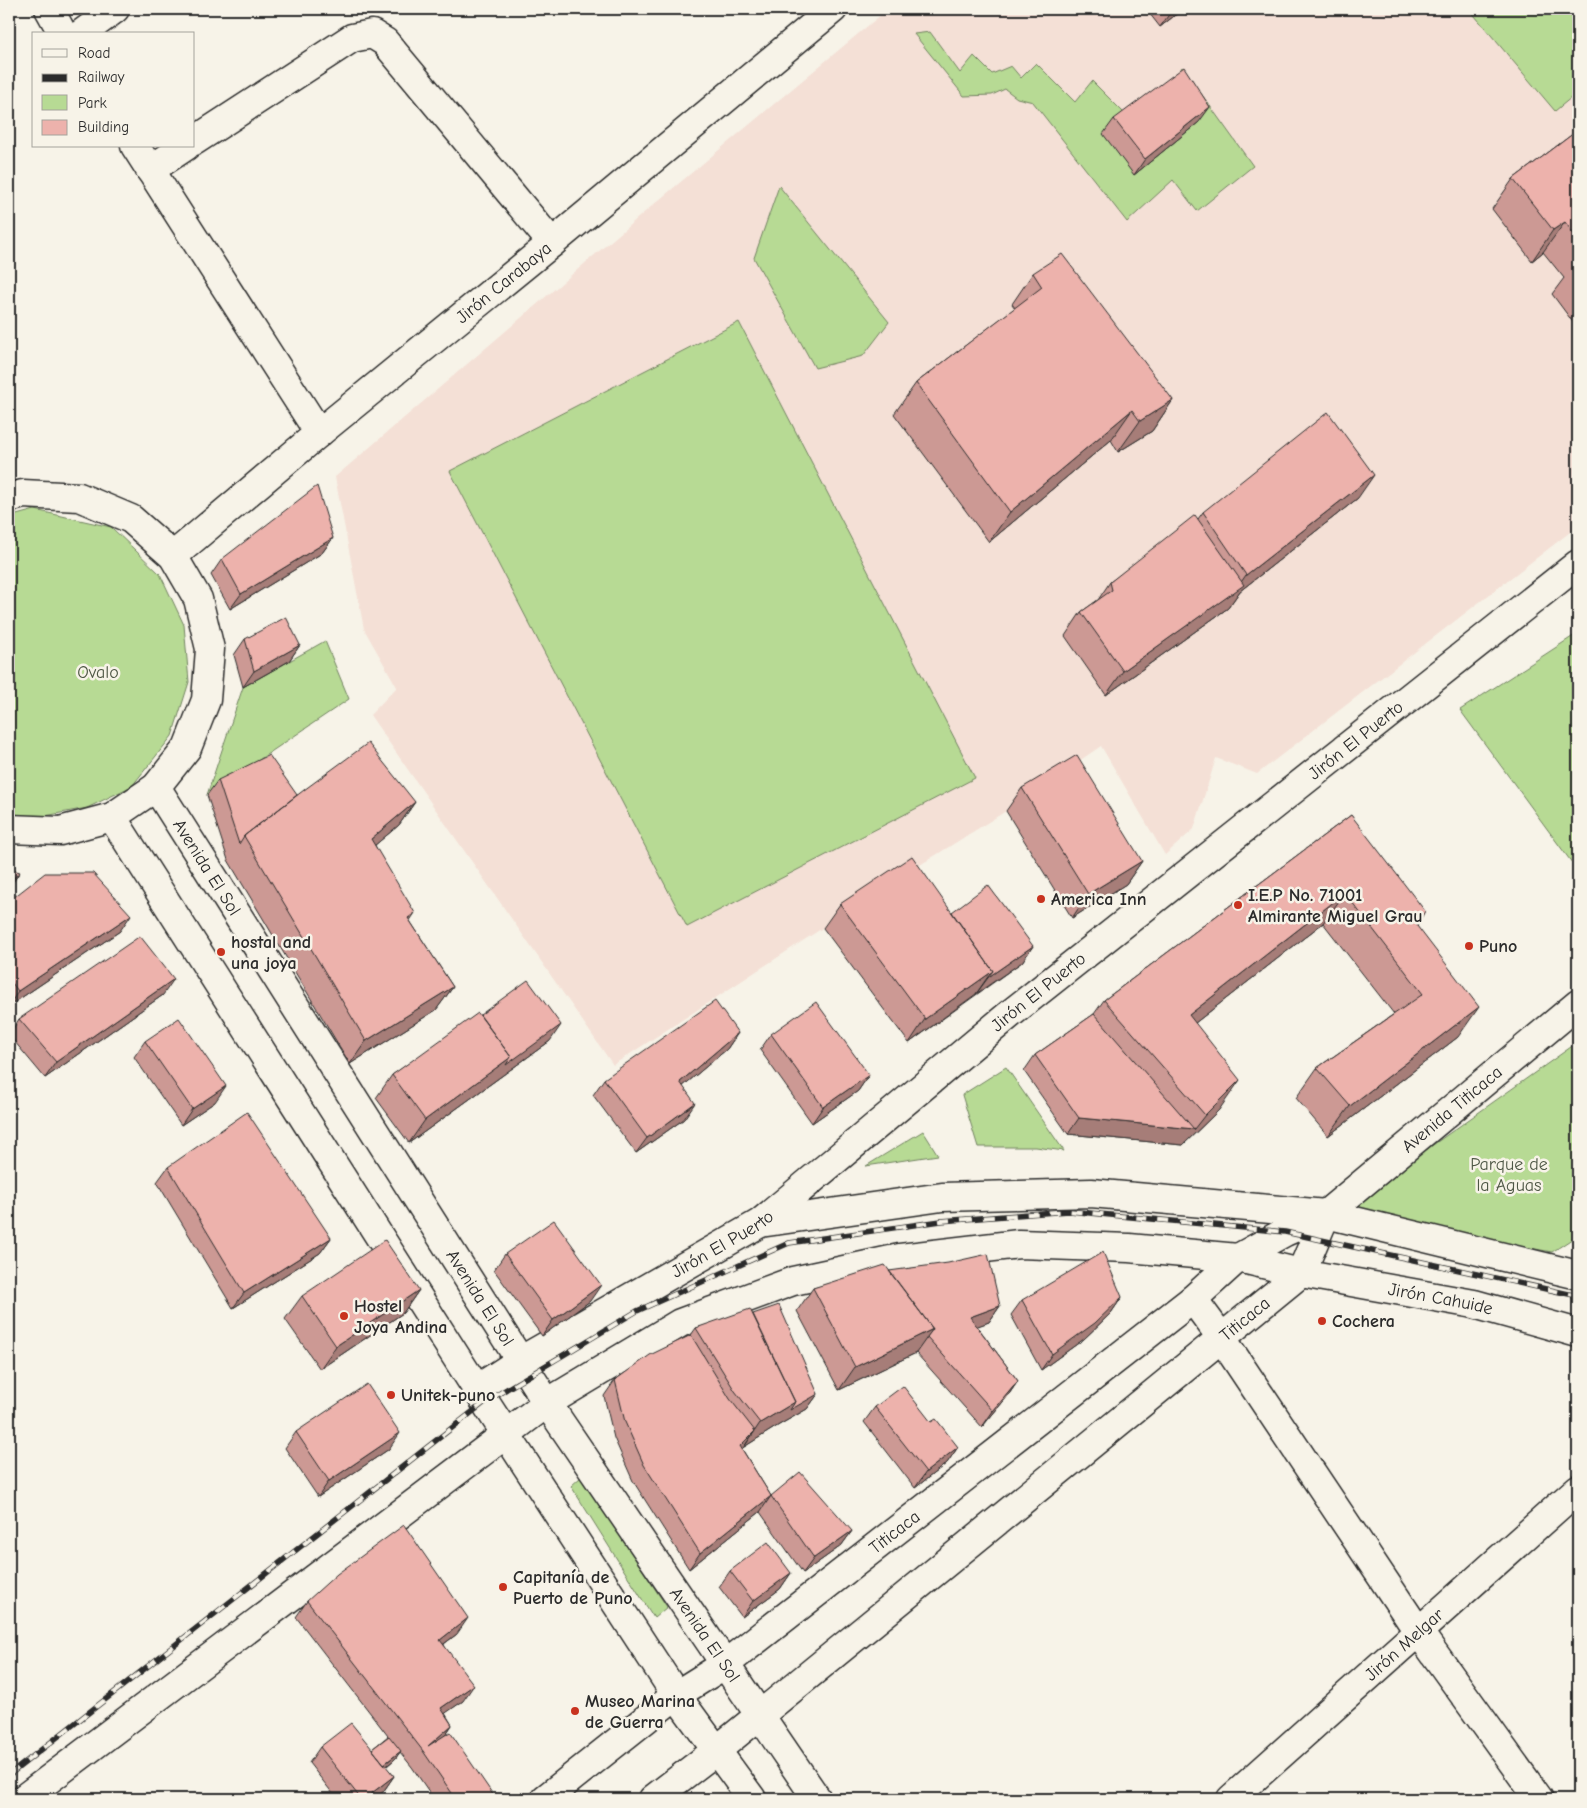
<svg xmlns="http://www.w3.org/2000/svg" width="1587" height="1808" font-family="'Comic Neue',sans-serif">
  <style>
    .built { fill: #f4e0d6 }
    .green { fill: #b7da94; stroke: #718260 }
    .lines { fill: none; stroke-linecap: round; stroke-linejoin: round }
    .street-casing { stroke: #2b2b2b; stroke-width: 31 }
    .secondary-casing { stroke: #2b2b2b; stroke-width: 31 }
    .street { stroke: #f7f3e8; stroke-width: 28 }
    .secondary { stroke: #f7f3e8; stroke-width: 28 }
    .rail-casing { stroke: #2b2b2b; stroke-width: 5.5 }
    .rail { stroke: #f7f3e8; stroke-width: 4; stroke-dasharray: 11; stroke-linecap: butt }
    .wall { fill: #cc9994; stroke: #2b2b2b }
    .shaded-wall { fill: #a67d78; stroke: #2b2b2b }
    .building { fill: #edb2ac; stroke: #2b2b2b }
    .poi-dot { fill: #c8321e; stroke: #f7f3e8; stroke-width: 2 }
    .labels { text-anchor: middle; dominant-baseline: central; stroke-width: 5; stroke-linejoin: round; paint-order: stroke }
    .street-label { font-size: 18px; fill: #2b2b2b; stroke: #f7f3e8 }
    .park-label { font-size: 18px; fill: #4e5745; stroke: #f7f3e8 }
    .poi-label { font-size: 18px; font-weight: bold; fill: #2b2b2b; stroke: #f7f3e8; text-anchor: start }
  </style>
  <rect width="100%" height="100%" fill="#f7f3e8"/>
  <filter id="ink" filterUnits="userSpaceOnUse"><feTurbulence type="fractalNoise" baseFrequency=".02" numOctaves="2"/><feDisplacementMap in="SourceGraphic" scale="10" xChannelSelector="R" yChannelSelector="G"/><feConvolveMatrix kernelMatrix="1 2 1 2 8 2 1 2 1" color-interpolation-filters="sRGB"/></filter>
  <g filter="url(#ink)">
    <path class="built" d="M888,9H1578V526L1257,774L1216,758L1194,829L1165,855L1101,746L1006,811L896,880L613,1065L370,715L397,687L364,629L335,477L653,205Z"/>
    <path class="green" d="M1469,9H1578V92L1555,111Z
      M930,32L960,73L974,56L992,74L1011,66L1021,78L1036,63L1075,102L1092,81L1127,116L1173,83L1182,67L1253,166L1197,211L1173,180L1127,222L1033,102L1017,98L1005,89L992,95L964,96L914,34Z
      M779,186L889,322L863,356L815,368L754,258Z
      M739,322L975,778L687,927L450,471Z
      M35,510L111,527L160,574L184,625L189,682L172,736L132,786L87,808L45,816L9,815V517Z
      M1578,633V871L1460,710Z
      M325,641L349,699L207,795L243,687Z
      M1578,1042V1235L1552,1252L1337,1213Z
      M1006,1067L1064,1151L1036,1147H978L962,1095Z
      M923,1131L938,1155L866,1166Z
      M581,1477L667,1607L654,1618L571,1486Z"/>
    <g class="lines">
      <g class="street-casing">
        <g id="street">
          <path d="M49,9L63,34"/>
          <path d="M81,34L115,9"/>
          <path d="M194,141L352,38L372,34L385,42L552,243"/>
          <path d="M135,146L319,433"/>
          <path d="M150,170L186,146"/>
          <path id="s1" d="M173,556L319,433L552,243L833,9"/>
          <path d="M1193,1299L1221,1337L1418,1631L1539,1799"/>
          <path id="s2" d="M1231,1799L1578,1489"/>
        </g>
      </g>
      <g class="secondary-casing">
        <g id="secondary">
          <path d="M9,498L23,494L79,497L131,519L173,556L198,599L210,649L206,700L187,748L156,787L112,817L60,831L9,829"/>
          <path id="s3" d="M156,787L547,1403L817,1799"/>
          <path d="M112,817L485,1402L676,1695L752,1799"/>
          <path d="M760,1223L942,1197L1091,1193L1326,1214L1578,1275"/>
          <path id="s4" d="M477,1389L520,1361L760,1223L1010,1014L1578,564"/>
          <path id="s5" d="M23,1799L547,1403L680,1323L793,1281L900,1258L1019,1244L1129,1248L1238,1258L1301,1273L1474,1304L1578,1333"/>
          <path id="s6" d="M545,1799L676,1695L724,1665L1193,1299L1238,1258L1285,1232L1326,1214L1578,1004"/>
          <path id="s7" d="M653,1799L717,1750L1301,1273L1326,1214"/>
        </g>
      </g>
      <use href="#street" class="street"/>
      <use href="#secondary" class="secondary"/>
      <g class="rail-casing">
        <path id="rail" d="M9,1775L485,1402L637,1311L789,1243L941,1221L1069,1211L1285,1232L1578,1296"/>
      </g>
      <use href="#rail" class="rail"/>
    </g>
    <path class="wall" d="M1146,9H1183L1160,27Z
      M1114,119L1199,122L1134,175L1103,134Z
      M1578,130V329L1552,294L1564,278L1543,252L1532,261L1492,209L1513,179Z
      M1033,273L1173,400L1152,431L1118,452L1111,440L989,542L894,414L916,383L1015,308L1012,304Z
      M1358,498L1240,591L1228,608L1106,695L1065,636L1081,612L1098,600L1110,582L1198,519L1203,512Z
      M333,538L322,553L230,609L211,575L222,559Z
      M245,639L300,645L289,661L243,687L234,655Z
      M218,780L297,795L415,802L399,825L375,845L410,921L453,987L436,1010L350,1064L228,860L207,795Z
      M1022,788L1142,861L1126,884L1072,918L1006,811Z
      M1351,815L1417,926L1458,1037L1328,1136L1296,1098L1317,1068L1394,1014L1323,923L1195,1023L1219,1110L1183,1145L1068,1134L1024,1071L1035,1055L1094,1014L1104,1000Z
      M9,901L120,931L9,1006Z
      M840,904L952,912L1033,946L1022,962L909,1043L823,928Z
      M163,995L45,1078L9,1035L19,1019Z
      M480,1015L550,1041L409,1143L376,1098L392,1075Z
      M738,1033L727,1049L683,1086L684,1119L636,1153L593,1095L604,1079Z
      M771,1034L869,1075L858,1091L812,1123L760,1050Z
      M145,1041L215,1102L181,1125L134,1057Z
      M168,1167L331,1238L320,1253L233,1308L157,1182Z
      M505,1254L590,1301L542,1336L494,1270Z
      M889,1271L1000,1306L989,1322L977,1326L1018,1381L1007,1397L982,1427L916,1353L839,1390L797,1311L813,1288Z
      M419,1290L403,1313L320,1369L285,1319L302,1296Z
      M1122,1297L1111,1313L1084,1339L1041,1370L1011,1315L1022,1300Z
      M753,1314L818,1394L807,1409L779,1425L744,1447L742,1449L771,1496L852,1531L841,1546L803,1573L760,1512L689,1569L633,1481L614,1438L604,1396L615,1380L691,1335L696,1328Z
      M875,1407L931,1422L958,1447L947,1463L915,1488L864,1422Z
      M296,1432L389,1449L318,1497L285,1448Z
      M730,1571L791,1573L780,1589L742,1617L719,1587Z
      M307,1601L457,1634L444,1644L463,1701L445,1713L452,1725L446,1734L496,1799H434L412,1767L400,1752L395,1759L386,1767L394,1776L383,1792L374,1799H337L309,1763L320,1747L372,1749L388,1736L296,1617Z"/>
    <path class="shaded-wall" d="M1173,9H1183L1160,27Z
      M1210,107L1199,122L1134,175L1145,159Z
      M1565,222L1543,252L1532,261L1553,230Z
      M1173,400L1152,431L1118,452L1140,421Z
      M1132,410L1111,440L989,542L1010,512Z
      M1374,475L1358,498L1240,591L1228,608L1106,695L1123,671L1235,591L1246,575Z
      M333,538L322,553L230,609L241,594Z
      M300,645L289,661L243,687L254,671Z
      M415,802L399,825L355,862L371,839Z
      M1142,861L1126,884L1072,918L1088,894Z
      M20,872L9,888V882Z
      M1345,893L1323,923L1167,1045L1189,1015Z
      M415,913L399,937L408,918Z
      M131,915L120,931L9,1006L18,991Z
      M1033,946L1022,962L976,994L987,978Z
      M993,971L976,994L909,1043L925,1019Z
      M174,979L163,995L45,1078L56,1062Z
      M453,987L436,1010L350,1064L366,1041Z
      M1479,1007L1458,1037L1328,1136L1350,1106Z
      M561,1025L550,1041L409,1143L425,1120L511,1057Z
      M738,1033L727,1049L669,1098L680,1082Z
      M869,1075L858,1091L812,1123L823,1107Z
      M1240,1080L1219,1110L1183,1145L1068,1134L1079,1118L1194,1129L1205,1115Z
      M226,1086L215,1102L181,1125L192,1109Z
      M695,1103L684,1119L636,1153L647,1138Z
      M331,1238L320,1253L233,1308L244,1293Z
      M601,1285L590,1301L542,1336L553,1320Z
      M419,1290L403,1313L320,1369L336,1346Z
      M1122,1297L1111,1313L1084,1339L1041,1370L1052,1354Z
      M1000,1306L989,1322L959,1333L970,1317Z
      M933,1329L916,1353L839,1390L855,1367Z
      M1018,1381L1007,1397L982,1427L993,1411Z
      M818,1394L807,1409L779,1425L744,1447L760,1423L795,1402Z
      M755,1431L744,1447L729,1461L740,1446Z
      M400,1433L389,1449L318,1497L329,1481Z
      M958,1447L947,1463L915,1488L926,1472Z
      M771,1496L760,1512L689,1569L700,1553Z
      M852,1531L841,1546L803,1573L814,1558Z
      M791,1573L780,1589L742,1617L753,1601Z
      M468,1618L457,1634L429,1655L440,1640Z
      M474,1685L463,1701L430,1724L441,1708Z
      M452,1725L441,1741L428,1746Z
      M401,1751L395,1759L372,1778L377,1770Z
      M394,1776L383,1792L374,1799H364Z"/>
    <path class="building" d="M1184,67L1210,107L1145,159L1114,119Z
      M1578,130V240L1565,222L1553,230L1513,179Z
      M1062,254L1173,400L1140,421L1132,410L1010,512L916,383L1042,287L1033,273Z
      M1578,261V270L1573,264Z
      M1328,412L1374,475L1246,575L1203,512Z
      M317,486L333,538L241,594L222,559Z
      M1195,515L1244,585L1123,671L1081,612L1112,590L1110,582Z
      M286,617L300,645L254,671L245,639Z
      M368,743L415,802L371,839L415,913L408,918L453,987L366,1041L244,836L304,790Z
      M269,755L297,795L244,836L239,844L218,780Z
      M1077,755L1142,861L1088,894L1022,788Z
      M1351,815L1425,911L1417,926L1479,1007L1350,1106L1317,1068L1423,994L1345,893L1189,1015L1240,1080L1205,1115L1104,1000Z
      M912,856L993,971L925,1019L840,904Z
      M9,869L20,872L9,882Z
      M45,873H93L131,915L18,991L9,979V901Z
      M988,885L1033,946L987,978L993,971L952,912Z
      M140,936L174,979L56,1062L19,1019Z
      M528,980L561,1025L506,1065L511,1057L480,1015Z
      M715,1001L738,1033L680,1082L695,1103L647,1138L604,1079Z
      M816,1002L869,1075L823,1107L771,1034Z
      M478,1013L511,1057L425,1120L392,1075Z
      M1094,1014L1194,1129L1079,1118L1035,1055Z
      M179,1018L226,1086L192,1109L145,1041Z
      M247,1112L331,1238L244,1293L168,1167Z
      M554,1220L601,1285L553,1320L505,1254Z
      M385,1240L419,1290L336,1346L302,1296Z
      M1103,1252L1122,1297L1095,1323L1052,1354L1022,1300Z
      M988,1254L1000,1306L970,1317L1018,1381L993,1411L927,1337L933,1329L889,1271L948,1263Z
      M885,1265L933,1329L855,1367L813,1288Z
      M779,1305L818,1394L790,1410L795,1402L753,1314Z
      M750,1309L795,1402L760,1423L735,1391L696,1328Z
      M691,1335L730,1399L755,1431L740,1446L771,1496L700,1553L644,1465L625,1422L615,1380L650,1355Z
      M367,1384L400,1433L329,1481L296,1432Z
      M903,1386L931,1422L936,1419L958,1447L926,1472L875,1407Z
      M800,1472L852,1531L814,1558L771,1496Z
      M404,1525L468,1618L440,1640L474,1685L441,1708L452,1725L428,1746L450,1732L496,1799H455H456L423,1751L307,1601L337,1574Z
      M768,1542L791,1573L753,1601L730,1571Z
      M351,1723L394,1776L364,1799H361L320,1747Z
      M389,1736L401,1751L384,1764L372,1749Z"/>
  </g>
  <g class="poi-dot">
    <circle cx="1041" cy="899" r="5"/>
    <circle cx="1238" cy="905" r="5"/>
    <circle cx="1469" cy="946" r="5"/>
    <circle cx="221" cy="952" r="5"/>
    <circle cx="344" cy="1316" r="5"/>
    <circle cx="1322" cy="1321" r="5"/>
    <circle cx="391" cy="1395" r="5"/>
    <circle cx="503" cy="1587" r="5"/>
    <circle cx="575" cy="1711" r="5"/>
  </g>
  <g class="labels">
    <g class="street-label">
      <text stroke="none"><textPath href="#s1" startOffset="429">Jirón Carabaya</textPath></text>
      <text stroke="none"><textPath href="#s4" startOffset="1095">Jirón El Puerto</textPath></text>
      <text stroke="none"><textPath href="#s3" startOffset="95">Avenida El Sol</textPath></text>
      <text stroke="none"><textPath href="#s4" startOffset="690">Jirón El Puerto</textPath></text>
      <text stroke="none"><textPath href="#s6" startOffset="1142">Avenida Titicaca</textPath></text>
      <text stroke="none"><textPath href="#s4" startOffset="285">Jirón El Puerto</textPath></text>
      <text stroke="none"><textPath href="#s3" startOffset="605">Avenida El Sol</textPath></text>
      <text stroke="none"><textPath href="#s5" startOffset="1588">Jirón Cahuide</textPath></text>
      <text stroke="none"><textPath href="#s7" startOffset="762">Titicaca</textPath></text>
      <text stroke="none"><textPath href="#s6" startOffset="440">Titicaca</textPath></text>
      <text stroke="none"><textPath href="#s3" startOffset="1010">Avenida El Sol</textPath></text>
      <text stroke="none"><textPath href="#s2" startOffset="232">Jirón Melgar</textPath></text>
    </g>
    <g class="park-label">
      <text x="98" y="672">Ovalo</text>
      <text x="1509" y="1164">Parque de<tspan x="1509" dy="21">la Aguas</tspan></text>
    </g>
    <g class="poi-label">
      <text x="1248" y="895">I.E.P No. 71001<tspan x="1248" dy="21">Almirante Miguel Grau</tspan></text>
      <text x="1051" y="899">America Inn</text>
      <text x="231" y="942">hostal and<tspan x="231" dy="21">una joya</tspan></text>
      <text x="1479" y="946">Puno</text>
      <text x="354" y="1306">Hostel<tspan x="354" dy="21">Joya Andina</tspan></text>
      <text x="1332" y="1321">Cochera</text>
      <text x="401" y="1395">Unitek-puno</text>
      <text x="513" y="1577">Capitanía de<tspan x="513" dy="21">Puerto de Puno</tspan></text>
      <text x="585" y="1701">Museo Marina<tspan x="585" dy="21">de Guerra</tspan></text>
    </g>
  </g>
  <rect width="1587" height="1808" fill="none" stroke="#f7f3e8" stroke-width="30"/>
  <rect x="15" y="15" width="1557" height="1778" fill="none" stroke="#2b2b2b" stroke-width="2" filter="url(#ink)"/>
  <rect x="32" y="32" width="162" height="115" fill="#f7f3e8" stroke="#a5a39c"/>
  <rect x="42" y="49" width="25" height="8" fill="#f7f3e8" stroke="#a5a39c"/>
  <text x="78" y="58" font-size="15" fill="#2b2b2b">Road</text>
  <rect x="42" y="74" width="25" height="8" fill="#2b2b2b" stroke="#a5a39c"/>
  <text x="78" y="82" font-size="15" fill="#2b2b2b">Railway</text>
  <rect x="42" y="95" width="25" height="15" fill="#b7da94" stroke="#a5a39c"/>
  <text x="78" y="108" font-size="15" fill="#2b2b2b">Park</text>
  <rect x="42" y="120" width="25" height="15" fill="#edb2ac" stroke="#a5a39c"/>
  <text x="78" y="132" font-size="15" fill="#2b2b2b">Building</text>
</svg>
